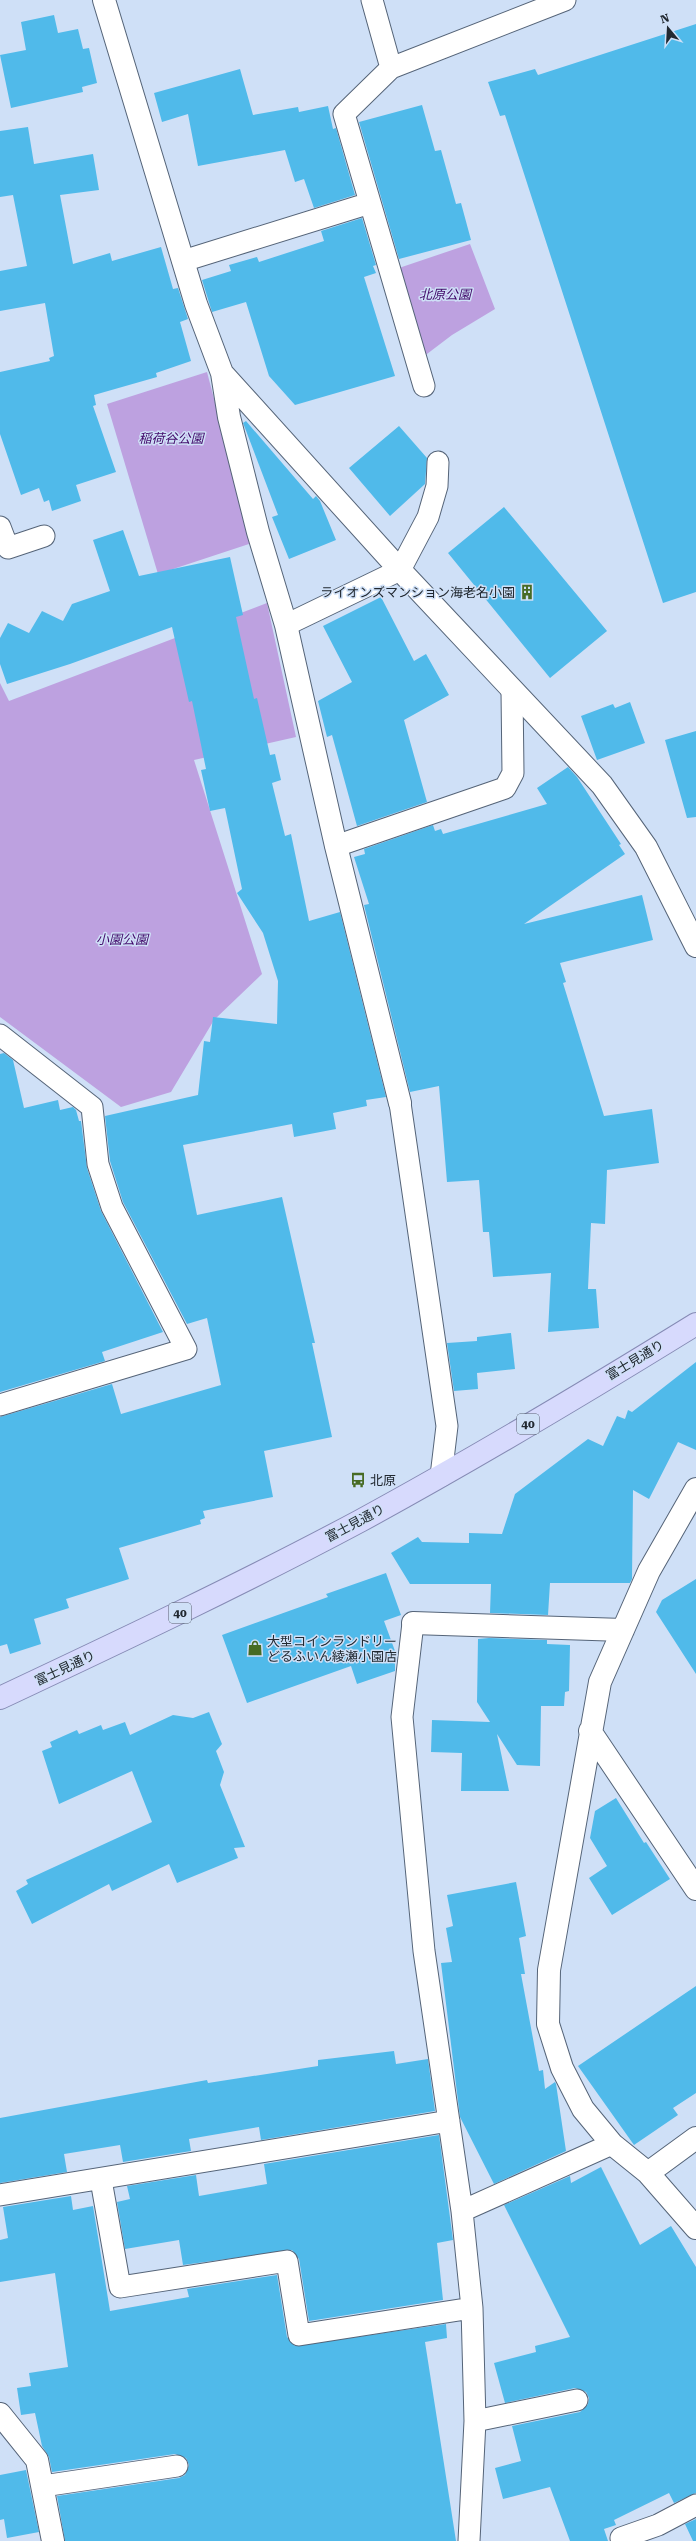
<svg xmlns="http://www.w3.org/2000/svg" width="696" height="2541" font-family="'Roboto Serif','Noto Sans JP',serif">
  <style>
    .green { fill: #bda1e0 }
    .building { fill: #50baea }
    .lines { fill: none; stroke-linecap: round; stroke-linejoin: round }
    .service-casing { stroke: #556478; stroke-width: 23 }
    .minor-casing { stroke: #556478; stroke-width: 24 }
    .primary-casing { stroke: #868bb5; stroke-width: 24 }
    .service { stroke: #fff; stroke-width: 21 }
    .minor { stroke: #fff; stroke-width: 22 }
    .primary { stroke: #d7dafd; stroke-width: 22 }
    .labels { text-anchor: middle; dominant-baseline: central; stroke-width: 3; stroke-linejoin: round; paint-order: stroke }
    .shield { fill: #cfe0f7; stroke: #555f6c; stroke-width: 1 }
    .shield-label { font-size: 12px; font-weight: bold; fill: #212830 }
    .park-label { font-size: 13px; font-style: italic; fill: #410869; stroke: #cfe0f7 }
    .poi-label { font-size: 13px; fill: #212830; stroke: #cfe0f7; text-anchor: start }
    .street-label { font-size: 13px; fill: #212830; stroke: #cfe0f7 }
  </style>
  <rect width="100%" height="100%" fill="#cfe0f7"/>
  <path class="green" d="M470,244L495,309L452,335L423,357L396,269Z
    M207,372L252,543L158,574L107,404Z
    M267,603L296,737L194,760L262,974L214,1020L171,1092L121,1107L0,1017V683L9,701Z"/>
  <path class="building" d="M54,15L58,33L78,29L83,49L89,48L97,83L82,87L83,92L11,108L0,55L26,50L21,22Z
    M696,24V592L663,603L505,115L500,116L488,82L535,69L538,75Z
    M240,69L253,115L298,107L299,112L328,106L333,129L336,128L355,195L314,208L304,179L295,182L285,150L198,166L188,114L162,122L154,93Z
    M422,105L435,151L441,150L456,204L461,203L471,240L399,259L359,122Z
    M28,127L34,164L93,154L99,190L60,195L73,264L110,253L112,261L161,247L173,289L178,288L188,319L180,322L191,361L156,373L157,377L94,395L96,405L93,406L116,472L76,485L81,501L52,511L49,500L44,502L39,488L21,495L0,434V372L50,361L49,358L54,356L45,303L0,311V271L27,266L13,195L0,197V131Z
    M362,218L376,265L373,266L376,273L364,277L395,376L295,405L269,376L246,302L212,312L202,280L231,271L229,265L257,257L259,262L324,241L321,231Z
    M246,421L313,499L316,496L320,501L336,540L289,559L272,517L278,515L245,428L243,423Z
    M399,426L427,458L425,484L390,516L349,468Z
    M504,507L607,631L550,678L448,553Z
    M123,530L139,576L230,557L243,615L236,617L254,699L257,698L270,755L275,754L281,780L272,783L285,836L291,834L309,921L340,912L386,1097L366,1100L367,1106L333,1113L336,1129L294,1137L292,1124L183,1145L197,1215L282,1197L315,1343H312L332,1437L264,1451L273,1497L203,1511L205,1518L200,1520L201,1524L119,1548L129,1579L66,1599L69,1608L34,1619L41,1644L10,1654L7,1644L0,1646V1417L112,1384L121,1414L221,1385L207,1318L187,1324L123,1202L110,1161L105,1116L198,1095L204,1041L210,1042L213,1017L277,1024L278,981L263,933L237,893L242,889L225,808L210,811L201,770L206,769L192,701L189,702L172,627L70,664L7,684L0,664V638L8,623L29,633L42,611L63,621L72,604L110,591L93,540Z
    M381,597L414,661L426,654L449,695L404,720L427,802L357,826L332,735L327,737L318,701L352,682L323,626Z
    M630,702L645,743L597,760L581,716L613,704L615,708Z
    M696,731V817L687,818L665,740Z
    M568,767L577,777L621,844L619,845L625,854L524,924L642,895L653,940L560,963L566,982L563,983L604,1116L652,1109L659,1163L607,1170L605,1224L591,1223L588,1289H596L599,1328L548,1332L551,1273L493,1277L489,1232H483L479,1180L447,1182L439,1086L410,1092L364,905L369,904L354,857L365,854L364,849L433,825L435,831L441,829L443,834L547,804L537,788Z
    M4,1053L13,1060L24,1108L58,1100L60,1110L73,1107L76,1110L79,1121H81L87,1168L101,1211L163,1332L102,1352L105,1361L0,1392V1054Z
    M511,1333L515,1369L477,1373L478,1389L454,1391L447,1343L477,1341V1337Z
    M696,1362V1450L678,1442L649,1499L633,1490L632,1579L630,1583H550L548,1615L490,1613L491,1584H410L391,1553L418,1537L422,1542L469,1543V1533L502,1534L515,1494L588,1439L603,1446L617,1416L625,1419L628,1410L632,1412Z
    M386,1573L401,1615L384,1621L395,1651V1671L357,1684L351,1666L247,1703L222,1635L328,1597L326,1594Z
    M696,1579V1674L656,1612L662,1600Z
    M489,1638L547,1640V1644L570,1645L569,1691L565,1692L564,1706H541L540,1766L517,1765L497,1734L509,1791H461L462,1753L431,1752L432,1720L490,1722L477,1702L478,1639Z
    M209,1712L222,1744L216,1751L224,1772L220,1785L245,1847L234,1848L238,1858L177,1883L169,1864L112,1891L109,1884L32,1924L16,1891L28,1884L26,1880L152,1822L132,1771L59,1804L42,1751L52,1747L50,1742L77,1730L79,1734L101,1725L103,1730L125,1722L130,1735L173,1715L193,1718Z
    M616,1798L644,1843L646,1842L670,1879L612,1915L589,1878L607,1866L590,1838L595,1811Z
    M516,1882L526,1936L519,1938L525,1974H521L539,2071L543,2070L545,2089L555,2082L556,2084L566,2151L494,2184L460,2117L441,1963L452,1962L446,1928L453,1926L447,1895Z
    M696,1986V2093L673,2108L678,2115L634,2145L578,2066Z
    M394,2051L396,2064L428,2059L435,2111L261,2140L259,2127L189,2139L191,2151L123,2162L120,2145L64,2154L67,2172L0,2183V2118L207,2080L208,2083L318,2066V2060Z
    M439,2135L453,2240L437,2243L443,2300L309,2321L299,2259L292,2250L183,2265L179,2240L125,2249L117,2202L130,2199L127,2186L196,2175L199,2196L267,2184L264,2164Z
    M601,2167L640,2245L671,2226L696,2267V2493L674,2503L669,2493L614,2520L616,2525L604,2529L608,2541H570L550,2487L503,2499L495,2468L521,2461L512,2426L580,2412L588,2404L589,2398L586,2392L575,2388L505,2403L494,2363L536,2352L535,2346L570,2337L504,2205L570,2176L571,2183Z
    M71,2196L73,2210L93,2206L110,2311L189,2297L187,2289L277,2275L287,2337L295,2346L446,2324L447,2338L425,2342L456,2541H65L57,2496L179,2478L185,2475L189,2465L186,2458L175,2454L52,2472L49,2457L42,2446L35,2413L21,2415L17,2388L31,2386L29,2373L68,2367L55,2273L0,2282V2240L8,2238L3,2207Z
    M26,2470L39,2532L7,2538L4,2519L0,2520V2475Z
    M696,2519V2541H693L685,2524Z"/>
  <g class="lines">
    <g class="service-casing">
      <path id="service" d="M372,0L391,68L344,114L424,386
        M391,68L565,0
        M183,261L370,203
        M0,527L8,548L44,536
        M286,625L400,570L428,517L437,486L438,462
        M336,846L505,788L513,773L512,691
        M0,1035L92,1107L98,1164L112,1207L186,1349L0,1405
        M400,1103L447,1426L441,1476
        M413,1623L402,1717L424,1951L462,2211L472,2308L475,2421L469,2541
        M101,2180L120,2287L287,2261L299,2335L472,2308
        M0,2195L449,2121
        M462,2211L612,2144
        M475,2421L577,2400
        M43,2486L177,2466
        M621,2538L658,2525L696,2505"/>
    </g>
    <g class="minor-casing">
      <path id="minor" d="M104,0L196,304L222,373L400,570L602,785L646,847L696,946
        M222,373L229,417L258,532L286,625L336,846L400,1103
        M696,1489L649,1571L600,1682L549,1970L548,2024L562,2068L583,2109L612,2144L648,2173L696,2228
        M413,1623L623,1630
        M590,1731L696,1889
        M648,2173L696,2138
        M0,2414L37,2460L53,2541"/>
    </g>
    <g class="primary-casing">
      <path id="primary" d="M0,1698C121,1641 242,1584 360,1521C474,1459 586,1392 696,1324"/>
    </g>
    <use href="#service" class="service"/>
    <use href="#minor" class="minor"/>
    <use href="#primary" class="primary"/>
  </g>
  <defs>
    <g id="building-bare" transform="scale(1.2)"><path d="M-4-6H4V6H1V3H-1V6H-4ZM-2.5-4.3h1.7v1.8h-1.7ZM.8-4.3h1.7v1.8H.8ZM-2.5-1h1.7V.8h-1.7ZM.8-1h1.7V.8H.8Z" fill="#476b24" stroke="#cfe0f7" stroke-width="2.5" paint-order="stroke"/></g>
    <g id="bus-bare" transform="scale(1.2)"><path d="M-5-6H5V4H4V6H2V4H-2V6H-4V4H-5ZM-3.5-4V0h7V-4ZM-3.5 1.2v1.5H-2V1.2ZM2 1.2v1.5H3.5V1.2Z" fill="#476b24" stroke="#cfe0f7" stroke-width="2.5" paint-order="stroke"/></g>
    <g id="shop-bare" transform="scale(1.2)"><path d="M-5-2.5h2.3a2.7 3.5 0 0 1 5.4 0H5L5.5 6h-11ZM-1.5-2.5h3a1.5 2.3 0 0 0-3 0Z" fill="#476b24" stroke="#cfe0f7" stroke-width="2.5" paint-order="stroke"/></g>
  </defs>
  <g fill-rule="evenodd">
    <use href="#building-bare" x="527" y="592"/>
    <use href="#bus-bare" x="358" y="1480"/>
    <use href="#shop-bare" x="255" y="1648"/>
  </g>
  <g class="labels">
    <g class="shield">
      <rect x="517" y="1414" width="22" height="20" rx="3"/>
      <rect x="169" y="1603" width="22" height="20" rx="3"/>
    </g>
    <g class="shield-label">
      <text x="528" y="1424">40</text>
      <text x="180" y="1613">40</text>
    </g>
    <g class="park-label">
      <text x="445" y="294">北原公園</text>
      <text x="171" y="438">稲荷谷公園</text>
      <text x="122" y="939">小園公園</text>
    </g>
    <g class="poi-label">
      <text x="515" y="592" text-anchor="end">ライオンズマンション海老名小園</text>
      <text x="370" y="1480">北原</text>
      <text x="267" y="1641">大型コインランドリー<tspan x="267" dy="15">どるふいん綾瀬小園店</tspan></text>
    </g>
    <g class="street-label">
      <text transform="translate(635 1360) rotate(-31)">富士見通り</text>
      <text transform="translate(355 1523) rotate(-28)">富士見通り</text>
      <text transform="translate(65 1668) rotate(-25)">富士見通り</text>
    </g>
  </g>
  <g transform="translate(668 28) rotate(342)" stroke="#cfe0f7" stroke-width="3" paint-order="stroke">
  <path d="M0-3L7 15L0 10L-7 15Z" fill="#212830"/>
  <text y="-6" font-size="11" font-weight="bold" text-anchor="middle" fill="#212830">N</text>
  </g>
</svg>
